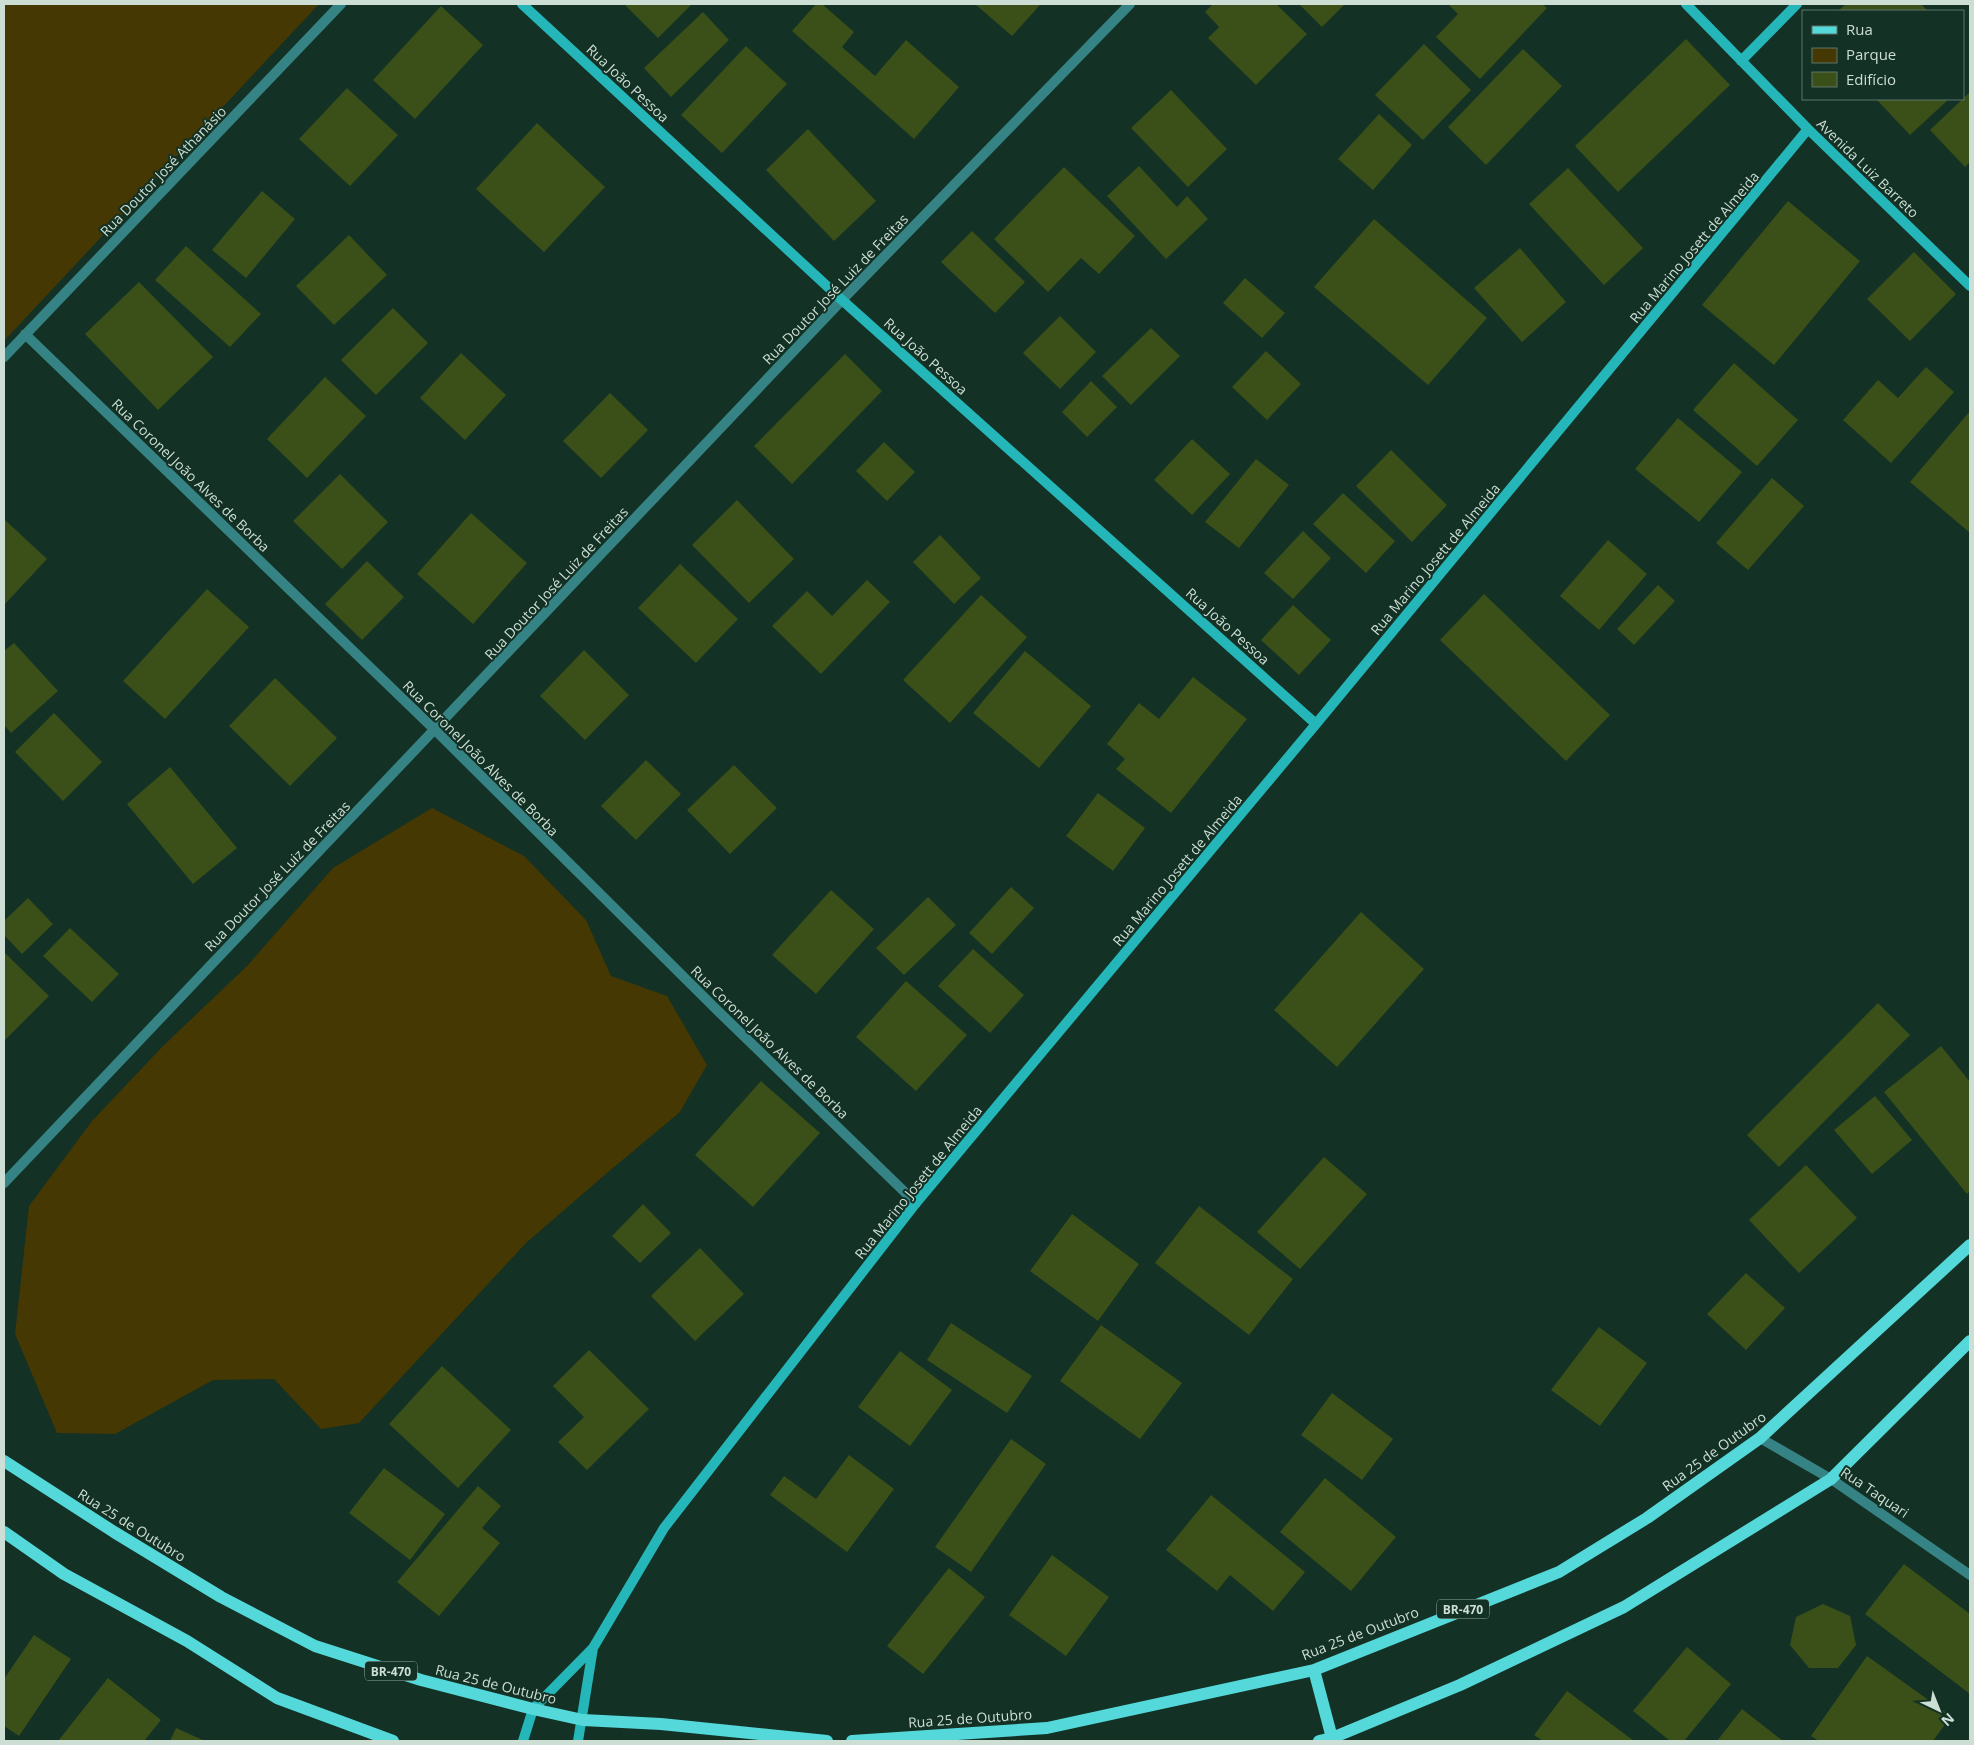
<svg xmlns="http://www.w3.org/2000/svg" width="1974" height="1745" font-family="'Open Sans',sans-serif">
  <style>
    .green { fill: #453803 }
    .building { fill: #3a5018 }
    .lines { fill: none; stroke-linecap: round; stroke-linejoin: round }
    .street { stroke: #368385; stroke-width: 10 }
    .secondary { stroke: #24b6b8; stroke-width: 10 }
    .primary { stroke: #54d8da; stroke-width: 12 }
    .labels { text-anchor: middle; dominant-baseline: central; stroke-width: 4; stroke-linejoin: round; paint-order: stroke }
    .shield { fill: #133124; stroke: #95aaa0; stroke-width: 1 }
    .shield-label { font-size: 12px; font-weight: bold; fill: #cdded5 }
    .street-label { font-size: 14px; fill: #cdded5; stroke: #133124 }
  </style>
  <rect width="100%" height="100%" fill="#133124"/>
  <path class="green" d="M4,4H319L4,341Z
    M432,808L524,856L586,920L611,976L667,996L707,1065L680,1112L607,1173L526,1243L359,1423L321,1429L274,1379L213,1380L115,1434L57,1433L15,1334L29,1206L92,1121L163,1046L247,966L333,868Z"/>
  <path class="building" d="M624,4H692L658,38Z
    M816,4H822L854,32L842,47L875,76L906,40L959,87L914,139L792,31Z
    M975,4H1041L1012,36Z
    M1213,4H1276L1307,34L1256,85L1208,38L1219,27L1205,12Z
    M1299,4H1345L1322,27Z
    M1448,4H1542L1547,8L1480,79L1436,37L1458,14Z
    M1846,4H1921L1928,11H1838Z
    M441,6L483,45L415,119L373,80Z
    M703,12L729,40L671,97L644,68Z
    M1686,39L1730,85L1618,192L1575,146Z
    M1424,44L1471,90L1423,140L1375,95Z
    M746,46L787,84L722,153L681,115Z
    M1523,49L1562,86L1486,165L1448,127Z
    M347,88L398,135L350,186L299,139Z
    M1171,90L1227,149L1188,187L1131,128Z
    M1970,92V162L1965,167L1930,130Z
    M1876,99H1949L1910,135Z
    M1379,114L1412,145L1373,190L1338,159Z
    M537,123L605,187L544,252L476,189Z
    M808,129L876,201L834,241L766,170Z
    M1139,166L1177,207L1187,196L1208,219L1166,259L1107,196Z
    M1064,167L1135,236L1099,274L1081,258L1048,292L994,239Z
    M1568,168L1643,248L1604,285L1529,204Z
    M262,191L295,219L246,278L212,250Z
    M1788,201L1860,261L1774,365L1702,305Z
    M1374,219L1487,318L1428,385L1314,287Z
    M972,231L1025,282L995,313L941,262Z
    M349,235L387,275L334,325L296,286Z
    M186,246L261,314L230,347L155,280Z
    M1520,248L1566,302L1522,342L1474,288Z
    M1914,252L1956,294L1910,341L1867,299Z
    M1245,278L1285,313L1262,338L1223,303Z
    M139,282L213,357L158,410L85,334Z
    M393,308L428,343L376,395L341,360Z
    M1060,316L1096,352L1060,389L1023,353Z
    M1151,328L1180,356L1131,405L1102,376Z
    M1266,351L1301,384L1267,420L1232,387Z
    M461,353L506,395L465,440L420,398Z
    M845,354L882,391L792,484L754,446Z
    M1734,363L1798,420L1757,466L1693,410Z
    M1926,367L1954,392L1891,463L1843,420L1878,380L1898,398Z
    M325,377L366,416L307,478L267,439Z
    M1091,381L1117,407L1087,437L1062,412Z
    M610,393L648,430L601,478L563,441Z
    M1970,411V533L1910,482Z
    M1678,418L1742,472L1699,522L1635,469Z
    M1192,439L1230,474L1192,515L1154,480Z
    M884,442L915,472L887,501L856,471Z
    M1391,450L1447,505L1412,542L1356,486Z
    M1256,459L1289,485L1239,548L1205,522Z
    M340,474L388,522L342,569L293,521Z
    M1772,478L1804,506L1748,570L1716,543Z
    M1343,493L1395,541L1366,573L1313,524Z
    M737,500L794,559L749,603L692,545Z
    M471,513L527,563L473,624L417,574Z
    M4,519L47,559L4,605Z
    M1303,531L1331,558L1293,599L1264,573Z
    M940,535L981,578L954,604L913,562Z
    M1608,540L1647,574L1599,630L1560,596Z
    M367,561L404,597L362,640L325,604Z
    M680,564L738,619L696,663L638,608Z
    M867,580L890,602L821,674L772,626L807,591L832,616Z
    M1658,585L1675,601L1634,645L1617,629Z
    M207,589L249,627L165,719L123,681Z
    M1484,594L1610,715L1566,761L1440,640Z
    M981,595L1027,637L950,723L903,680Z
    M1293,605L1331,640L1299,675L1261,640Z
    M14,643L58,691L11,733L4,725V651Z
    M584,650L629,695L585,740L540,696Z
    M1025,651L1091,706L1039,768L973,713Z
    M1193,677L1247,719L1171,813L1116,769L1125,759L1107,744L1139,703L1159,719Z
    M275,678L337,738L290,786L229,726Z
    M54,713L102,762L63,801L15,752Z
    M646,760L681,794L636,840L601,806Z
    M734,765L777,808L730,854L687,810Z
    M170,767L237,848L193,884L127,804Z
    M1098,793L1145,828L1113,871L1066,836Z
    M1011,887L1034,908L992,954L969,933Z
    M831,890L874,929L816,994L772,955Z
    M928,897L956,925L904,975L876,948Z
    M28,898L53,924L22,954L4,935V921Z
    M1361,912L1424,969L1337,1067L1274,1010Z
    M70,928L119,974L92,1002L43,956Z
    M973,949L1024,995L990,1033L938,986Z
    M5,953L49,996L4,1041V954Z
    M906,981L967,1035L916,1091L856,1037Z
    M1878,1003L1910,1035L1779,1167L1747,1135Z
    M1941,1046L1970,1082V1191L1967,1194L1884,1092Z
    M761,1081L820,1133L753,1207L695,1155Z
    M1875,1096L1912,1140L1872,1174L1834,1130Z
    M1324,1157L1367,1194L1300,1269L1257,1232Z
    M1806,1165L1857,1218L1799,1273L1749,1220Z
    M643,1204L671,1233L640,1263L612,1236Z
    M1199,1206L1293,1279L1249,1335L1155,1263Z
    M1072,1214L1139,1264L1098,1321L1030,1271Z
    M700,1248L744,1294L695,1341L651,1296Z
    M1746,1273L1785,1308L1746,1350L1707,1314Z
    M951,1323L1032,1376L1007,1413L927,1360Z
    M1101,1325L1182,1383L1140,1439L1060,1381Z
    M1599,1327L1647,1363L1600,1426L1551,1390Z
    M589,1350L649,1409L587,1470L558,1442L584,1417L553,1386Z
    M900,1351L952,1390L910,1446L858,1407Z
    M442,1366L511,1430L458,1488L389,1424Z
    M1332,1393L1393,1439L1362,1480L1301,1435Z
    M1011,1439L1046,1464L971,1572L935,1547Z
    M849,1455L894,1489L847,1552L770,1495L784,1476L816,1499Z
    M384,1468L445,1514L410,1560L349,1513Z
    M1325,1478L1396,1537L1351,1591L1280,1532Z
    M478,1486L501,1506L482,1528L500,1543L439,1616L397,1582Z
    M1211,1495L1305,1572L1273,1611L1230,1575L1217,1591L1166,1550Z
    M1052,1555L1109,1597L1066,1656L1009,1615Z
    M1904,1564L1970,1614V1694L1865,1614Z
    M949,1568L985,1597L923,1674L887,1646Z
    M1823,1604L1850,1616L1856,1645L1838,1668H1809L1790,1645L1796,1617Z
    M34,1635L71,1659L19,1736L4,1726V1679Z
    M1687,1647L1731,1684L1684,1741H1670L1633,1711Z
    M1867,1656L1951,1716L1933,1741H1819L1811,1736Z
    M108,1678L161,1720L144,1741H58Z
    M1567,1691L1634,1741H1543L1534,1735Z
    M1742,1709L1783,1741H1717Z
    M176,1728L205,1741H170Z"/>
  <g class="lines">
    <path class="street" d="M25,334L435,730L718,1011L916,1203
      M4,357L341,4
      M4,1183L842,300L1130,4
      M1760,1438L1831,1479L1970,1575"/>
    <path class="secondary" d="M522,4L842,300L1316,724
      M1686,4L1808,129L1970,286
      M1741,61L1797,4
      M523,1741L533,1709L593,1648L664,1528L916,1203L1316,724L1808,129
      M578,1741L593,1648"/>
    <path class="primary" d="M4,1461L114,1532L221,1597L315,1646L421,1680L533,1709L583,1720L661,1724L827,1741
      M4,1532L64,1574L187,1641L277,1698L393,1741
      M1314,1670L1332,1738
      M852,1741L1047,1728L1314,1670L1559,1572L1647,1518L1760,1438L1970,1245
      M1319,1741L1332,1738L1460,1685L1624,1607L1831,1479L1970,1341"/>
  </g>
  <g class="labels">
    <g class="shield">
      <rect x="1437" y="1599.5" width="52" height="19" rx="4"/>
      <rect x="365" y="1661.5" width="52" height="19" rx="4"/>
    </g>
    <g class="shield-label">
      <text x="1463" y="1609">BR-470</text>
      <text x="391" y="1671">BR-470</text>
    </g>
    <g class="street-label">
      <text transform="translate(628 83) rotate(43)">Rua João Pessoa</text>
      <text transform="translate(1868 168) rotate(44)">Avenida Luiz Barreto</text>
      <text transform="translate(163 171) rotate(-46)">Rua Doutor José Athanásio</text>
      <text transform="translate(1694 247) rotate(-50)">Rua Marino Josett de Almeida</text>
      <text transform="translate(835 289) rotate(-46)">Rua Doutor José Luiz de Freitas</text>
      <text transform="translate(926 356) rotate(42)">Rua João Pessoa</text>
      <text transform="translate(191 475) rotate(44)">Rua Coronel João Alves de Borba</text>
      <text transform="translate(1435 559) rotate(-50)">Rua Marino Josett de Almeida</text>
      <text transform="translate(556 583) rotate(-47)">Rua Doutor José Luiz de Freitas</text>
      <text transform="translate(1228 626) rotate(42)">Rua João Pessoa</text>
      <text transform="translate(481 758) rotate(45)">Rua Coronel João Alves de Borba</text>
      <text transform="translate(1177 870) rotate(-50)">Rua Marino Josett de Almeida</text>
      <text transform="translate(277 876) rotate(-46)">Rua Doutor José Luiz de Freitas</text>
      <text transform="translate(770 1042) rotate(44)">Rua Coronel João Alves de Borba</text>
      <text transform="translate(918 1182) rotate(-51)">Rua Marino Josett de Almeida</text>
      <text transform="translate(1714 1451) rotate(-36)">Rua 25 de Outubro</text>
      <text transform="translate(1875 1492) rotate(34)">Rua Taquari</text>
      <text transform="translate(132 1525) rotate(32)">Rua 25 de Outubro</text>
      <text transform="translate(1360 1633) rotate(-21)">Rua 25 de Outubro</text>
      <text transform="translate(496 1684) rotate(14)">Rua 25 de Outubro</text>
      <text transform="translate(970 1718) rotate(-4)">Rua 25 de Outubro</text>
    </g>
  </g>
  <rect width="1974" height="1745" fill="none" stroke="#cdded5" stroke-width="10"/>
  <rect x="1802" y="10" width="162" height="90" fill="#133124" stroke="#5d766b"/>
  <rect x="1812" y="26" width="25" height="8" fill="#54d8da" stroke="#5d766b"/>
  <text x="1846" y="35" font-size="15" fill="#cdded5">Rua</text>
  <rect x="1812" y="48" width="25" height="15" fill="#453803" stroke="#5d766b"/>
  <text x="1846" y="60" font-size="15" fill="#cdded5">Parque</text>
  <rect x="1812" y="72" width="25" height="15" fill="#3a5018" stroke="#5d766b"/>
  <text x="1846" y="85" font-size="15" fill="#cdded5">Edifício</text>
  <g transform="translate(1939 1710) rotate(137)" stroke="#133124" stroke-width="4" paint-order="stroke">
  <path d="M0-4L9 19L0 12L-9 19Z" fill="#cdded5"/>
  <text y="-8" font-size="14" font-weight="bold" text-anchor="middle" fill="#cdded5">N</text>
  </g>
</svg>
